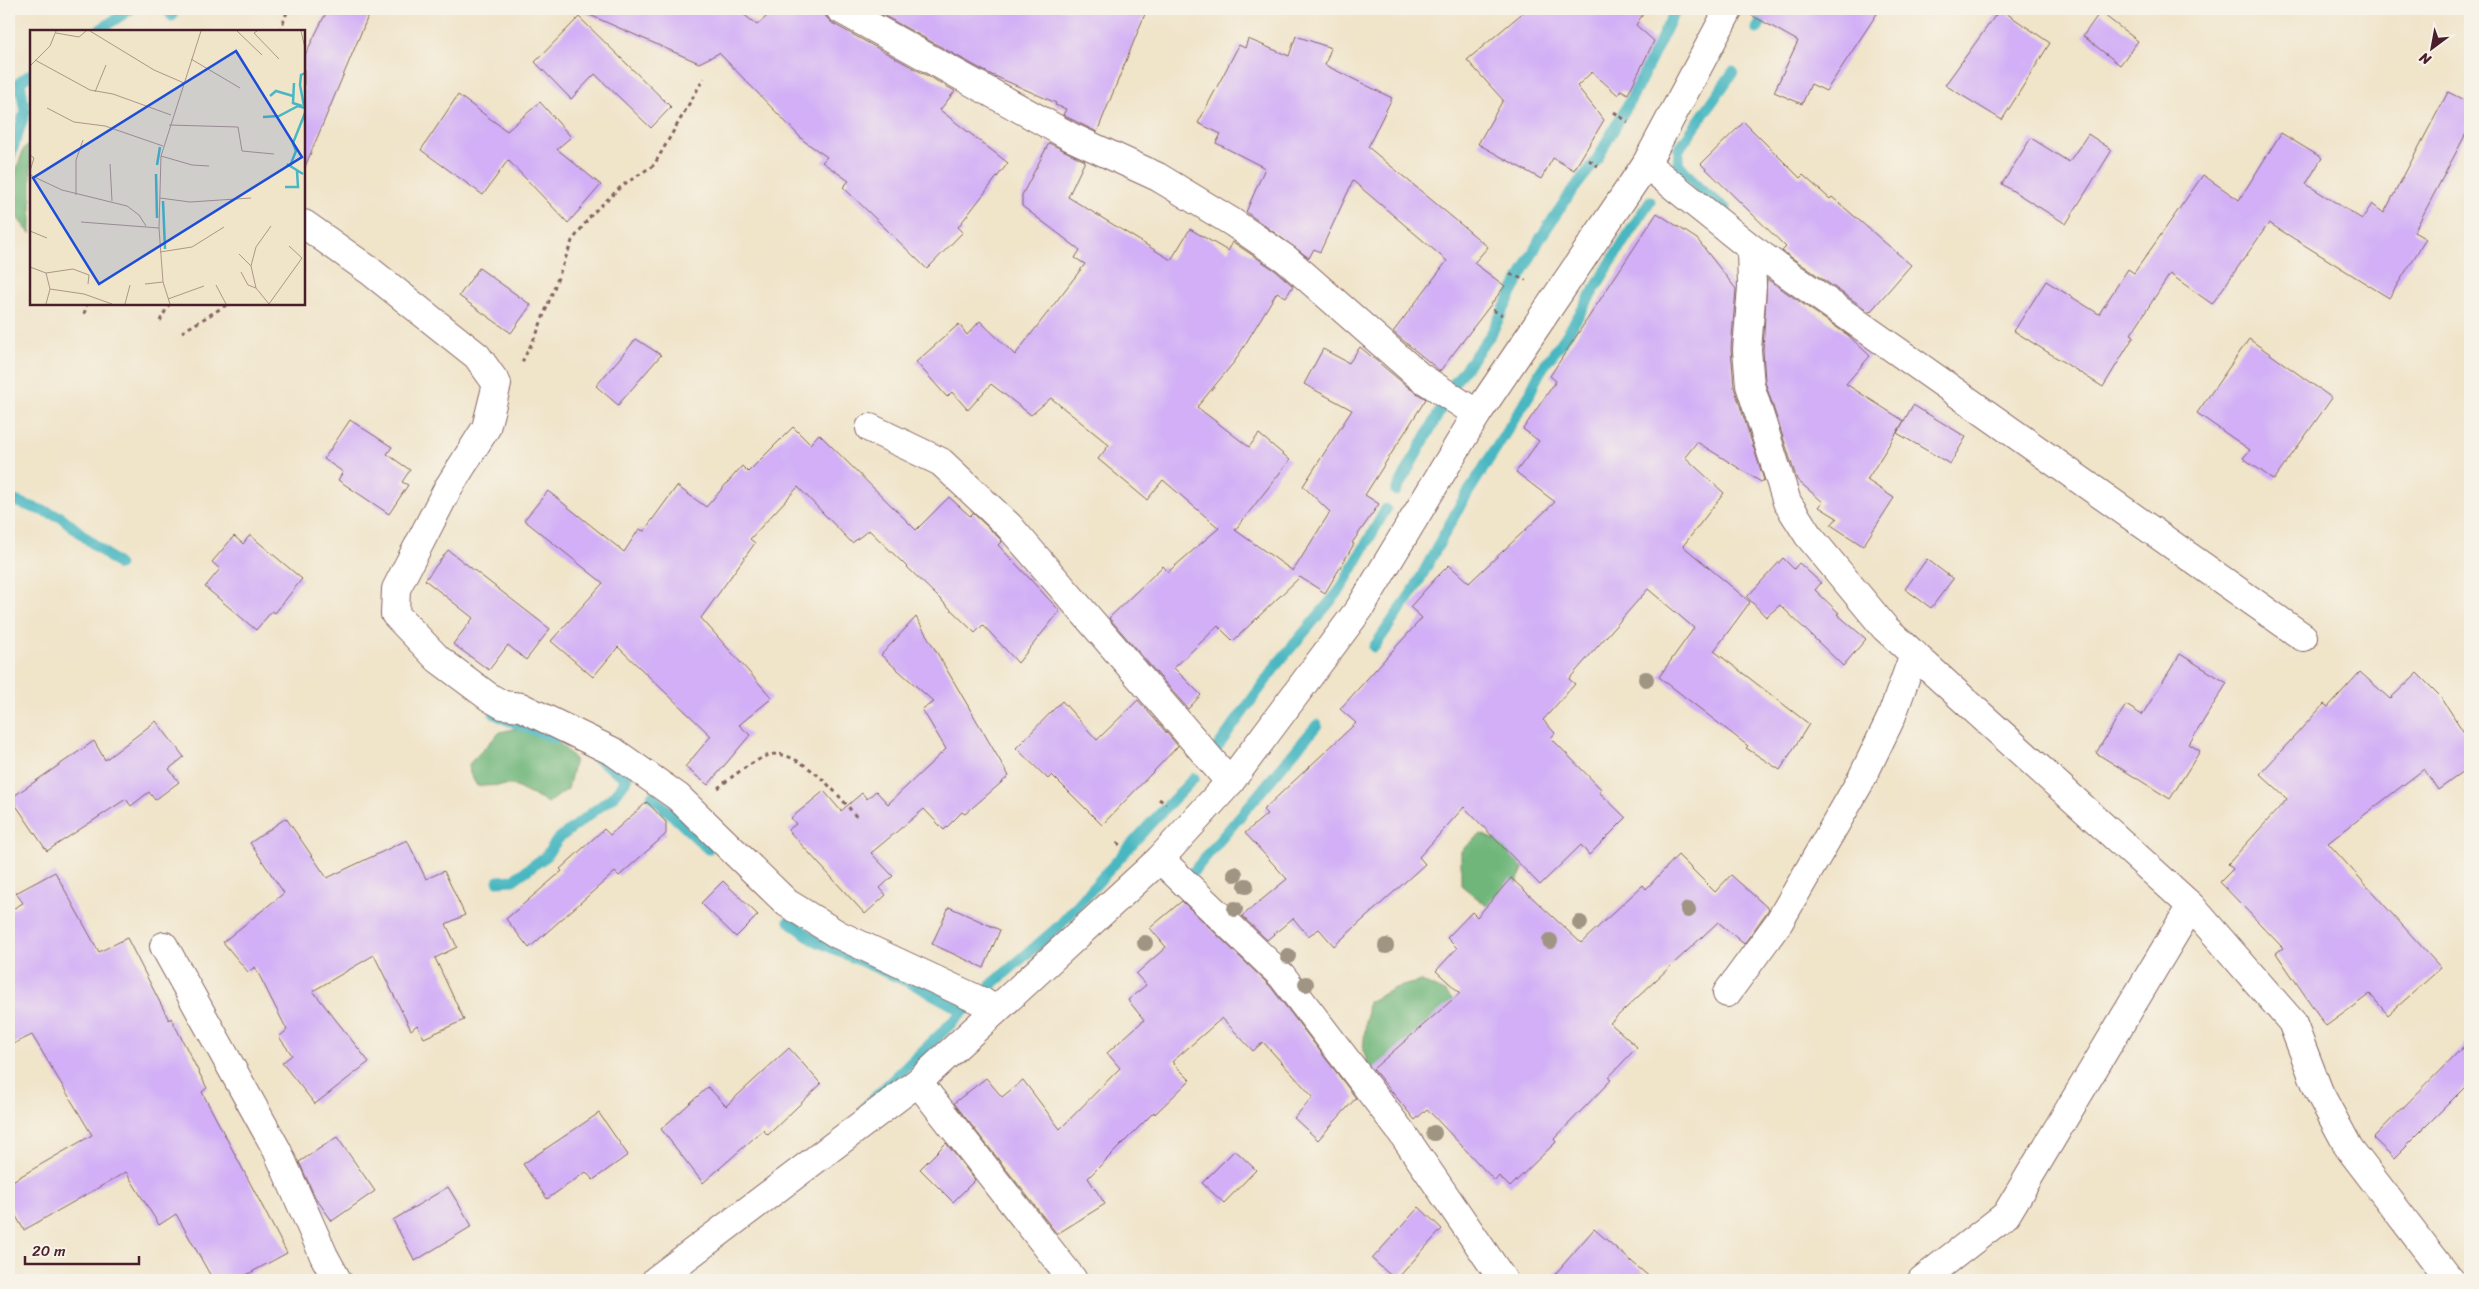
<svg xmlns="http://www.w3.org/2000/svg" width="2479" height="1289" font-family="Sriracha,sans-serif">
  <style>
    .forest { fill: #70b67a; stroke: #5d6a52 }
    .lines { fill: none; stroke-linecap: round; stroke-linejoin: round }
    .stream { stroke: #48b7c1; stroke-width: 11 }
    .building { fill: #d2aff6 }
    .street-casing { stroke: #846462; stroke-width: 30 }
    .secondary-casing { stroke: #846462; stroke-width: 30 }
    .path { stroke: #846462; stroke-width: 3; stroke-dasharray: 4 4; stroke-linecap: butt }
    .street { stroke: #fff; stroke-width: 28 }
    .secondary { stroke: #fff; stroke-width: 28 }
    .tree { fill: #a09583 }
    .inset-river { fill: none; stroke: #48b7c1; stroke-width: 2.5 }
    .inset-road { fill: none; stroke: #ae958a; stroke-width: 1 }
    .view { fill: #1d4ed8; fill-opacity: 0.15; stroke: #1d4ed8; stroke-width: 2.5 }
    .inset-edge { fill: none; stroke: #4a1f2b; stroke-width: 2.5 }
  </style>
  <rect width="100%" height="100%" fill="#f7f3e8"/>
  <filter id="ink" filterUnits="userSpaceOnUse"><feTurbulence type="fractalNoise" baseFrequency=".02" numOctaves="2"/><feDisplacementMap in="SourceGraphic" scale="10" xChannelSelector="R" yChannelSelector="G"/><feConvolveMatrix kernelMatrix="1 2 1 2 8 2 1 2 1" color-interpolation-filters="sRGB"/></filter>
  <filter id="wash" filterUnits="userSpaceOnUse"><feTurbulence type="fractalNoise" baseFrequency=".0096" numOctaves="4" result="noise"/><feDisplacementMap in="SourceGraphic" scale="20" xChannelSelector="R" yChannelSelector="G"/><feGaussianBlur stdDeviation="1.12" result="paint"/><feColorMatrix in="noise" values="0 0 0 0 0 0 0 0 0 0 0 0 0 0 0 0 0 1.4 0 .05"/><feComposite in="paint" operator="in"/></filter>
  <g filter="url(#wash)">
    <rect width="100%" height="100%" fill="#f0e4c9"/>
    <path class="forest" d="M31,144V234C0,203 11,186 24,148Z
      M540,723L575,759L568,789L548,803L512,785L477,786L470,774L469,764L500,732Z
      M1481,834L1511,846L1523,869L1509,899L1488,907L1461,885V851Z
      M1421,981L1446,993L1456,1003L1373,1083L1363,1049L1368,1002L1395,988Z"/>
    <g class="lines">
      <path class="stream" d="M167,9L172,16
        M1757,29L1768,9
        M98,31L131,9
        M9,160L25,112L20,82L31,74
        M1726,209L1699,188L1678,163L1679,149L1733,72
        M1455,382L1491,334L1541,237L1569,195L1596,161L1636,90L1676,9
        M1396,491L1445,402
        M9,499L61,517L119,565
        M1374,647L1415,588L1459,507L1530,394C1539,367 1551,359 1566,336C1594,291 1620,245 1650,201
        M494,713C510,723 536,730 555,738
        M1214,752L1279,662L1340,590L1386,509
        M652,796L708,849
        M1193,872L1317,725
        M498,881L513,880L545,857L558,839L615,795L627,779L588,752
        M789,921L814,940L917,986L963,1011
        M990,986L1059,926L1149,825L1194,778
        M866,1106L967,1008"/>
    </g>
    <g id="blocks">
      <path class="building" d="M328,9H371L304,169V57Z
        M576,9H737L757,25L775,9H824L826,17L832,23L955,91L940,110L1008,163L958,227L963,232L927,269L843,187L849,181L822,162L827,157L804,141L719,53L699,63Z
        M872,9H1147L1097,132L1063,115L1066,109L1055,105L1056,103L990,74Z
        M1527,9H1646L1636,25L1654,41L1628,94L1621,90L1618,95L1592,72L1577,86L1604,120L1574,170L1553,158L1541,179L1478,144L1503,100L1467,60Z
        M1745,9H1880L1826,91L1811,84L1802,104L1774,92L1798,41L1744,11Z
        M2000,9L2050,43L2002,120L1945,85Z
        M2100,12L2138,41L2120,65L2083,36Z
        M579,17L671,107L651,128L595,74L571,99L535,62Z
        M1296,36L1331,48L1325,65L1392,98L1368,147L1488,247L1474,263L1505,286L1440,371L1393,332L1447,261L1353,181L1320,252L1314,249L1309,258L1246,212L1265,168L1216,143L1221,134L1198,123L1239,45L1245,48L1248,39L1289,56Z
        M2448,92L2470,103V126L2414,232L2426,239L2389,298L2269,223L2212,304L2170,274L2131,334L2134,336L2103,387L2014,331L2046,281L2099,314L2128,269L2134,273L2203,175L2239,200L2281,133L2322,158L2306,184L2362,219L2372,204L2384,213Z
        M458,95L507,131L540,102L571,137L557,149L601,185L568,223L508,160L483,195L421,150Z
        M1744,122L1800,178L1803,175L1830,199L1832,197L1911,265L1870,312L1782,251L1786,247L1701,164Z
        M2088,134L2112,150L2066,224L2002,184L2031,138L2069,162Z
        M1049,143L1085,161L1068,197L1171,260L1190,229L1228,251L1233,242L1276,271L1293,286L1286,297L1277,292L1235,361L1197,407L1249,447L1259,434L1290,460L1235,530L1293,571L1330,512L1303,486L1352,410L1304,384L1323,349L1349,363L1360,347L1409,388L1426,399L1365,495L1379,504L1352,543L1354,544L1325,593L1300,577L1233,641L1218,626L1174,668L1201,695L1188,709L1109,618L1163,566L1168,572L1219,528L1163,480L1147,500L1098,459L1109,445L1051,398L1031,415L991,384L968,410L952,392L947,397L916,362L959,324L967,335L980,321L1015,355L1085,264L1075,258L1080,250L1022,206V195Z
        M1657,213L1697,239L1736,289L1731,349L1734,387L1764,480L1761,482L1697,442L1685,457L1724,493L1683,546L1750,602L1714,651L1809,724L1780,770L1746,748L1748,746L1659,677L1694,628L1648,589L1569,679L1575,684L1543,720L1555,733L1551,738L1602,790L1599,792L1626,818L1589,855L1581,845L1540,885L1464,807L1419,857L1425,864L1334,946L1319,929L1308,936L1293,918L1267,940L1242,916L1287,879L1245,833L1267,814L1263,810L1356,723L1340,709L1422,618L1410,607L1435,579L1449,565L1469,583L1555,502L1516,472L1539,441L1523,429L1556,381L1550,376Z
        M479,268L531,305L511,333L459,296Z
        M1767,279L1849,336L1870,356L1846,384L1904,421L1867,480L1894,498L1863,546L1831,525L1837,518L1819,507L1823,502L1797,480L1765,382L1763,350Z
        M636,339L661,355L618,405L596,386Z
        M2249,339L2332,398L2274,480L2243,458L2250,450L2197,413Z
        M1913,405L1966,437L1950,464L1897,433Z
        M350,420L392,447L387,454L410,470L402,482L408,485L389,514L338,480L343,472L324,459Z
        M793,427L810,444L819,434L916,530L949,497L970,516L973,513L998,537L1002,541L998,545L1060,611L1018,663L983,625L975,633L869,530L852,543L798,487L750,539L755,543L701,618L772,698L739,725L750,735L708,785L685,767L711,736L618,647L593,677L551,641L603,583L524,520L548,491L624,552L639,529L644,531L677,486L706,507L742,466L748,472Z
        M250,535L302,579L275,613L272,611L256,630L205,587L220,569L212,562L234,536L243,544Z
        M448,550L550,629L526,660L508,645L489,670L453,644L473,618L425,580Z
        M1783,558L1794,569L1799,563L1821,583L1815,590L1839,613L1837,614L1866,639L1843,666L1780,605L1766,617L1747,597Z
        M1927,559L1953,579L1931,608L1905,589Z
        M916,617L1009,776L965,814L962,812L944,830L924,809L871,853L893,876L880,888L886,895L865,914L788,830L796,824L791,818L824,791L841,811L862,793L867,799L876,791L888,804L946,749L922,709L934,702L881,655Z
        M2180,654L2227,683L2189,744L2200,751L2170,799L2096,753L2126,705L2142,715Z
        M2360,672L2390,699L2417,673L2441,697L2470,742V767L2438,790L2424,769L2328,843L2441,968L2388,1015L2370,994L2326,1026L2276,953L2283,948L2220,882L2233,869L2228,864L2287,799L2260,774L2324,704L2328,707Z
        M1138,700L1178,746L1102,825L1052,775L1048,779L1016,748L1062,701L1097,740Z
        M156,721L184,757L169,769L179,782L155,800L149,792L131,806L126,799L47,851L11,798L94,741L105,760Z
        M647,802L666,822V834L619,876L615,872L529,948L506,919L562,871L560,869L604,829L610,835Z
        M286,818L327,878L407,840L426,879L444,871L465,915L446,924L457,947L435,958L464,1020L424,1038L417,1025L411,1030L374,955L313,991L369,1062L315,1104L282,1063L292,1055L279,1037L287,1030L255,967L248,972L223,942L284,893L250,843Z
        M1678,855L1715,892L1731,875L1769,909L1744,944L1718,922L1610,1023L1637,1047L1609,1077L1611,1080L1554,1139L1556,1142L1510,1187L1499,1176L1495,1181L1427,1109L1415,1120L1373,1069L1460,993L1436,971L1457,948L1447,938L1472,912L1477,917L1511,878L1581,943L1643,885L1646,889Z
        M55,872L99,952L127,938L169,1020L171,1018L207,1088L202,1092L287,1253L237,1280H213L176,1214L159,1225L126,1172L24,1230L9,1204V1183L92,1135L32,1035L9,1046V911L23,903L16,893Z
        M723,881L758,915L736,937L701,903Z
        M1182,901L1270,986L1356,1098L1318,1140L1294,1118L1313,1097L1263,1042L1253,1051L1222,1018L1172,1062L1190,1080L1155,1114L1154,1112L1088,1178L1105,1204L1057,1234L954,1103L986,1078L1002,1097L1023,1080L1060,1129L1120,1068L1107,1053L1144,1020L1128,1000L1146,985L1136,974L1166,947L1150,928Z
        M949,907L1000,930L984,968L932,944Z
        M2470,1040V1082L2394,1158L2373,1138Z
        M789,1048L821,1084L768,1135L763,1130L703,1183L661,1129L708,1087L726,1106Z
        M599,1113L628,1155L593,1180L586,1172L547,1199L523,1164Z
        M337,1137L375,1191L332,1221L315,1197L299,1162Z
        M946,1143L975,1180L953,1202L920,1169Z
        M1235,1150L1256,1170L1224,1203L1202,1183Z
        M448,1187L472,1226L415,1261L393,1220Z
        M1419,1207L1442,1229L1396,1280L1372,1259Z
        M1594,1229L1653,1280H1550Z"/>
    </g>
  </g>
  <g filter="url(#ink)">
    <use href="#blocks" fill-opacity="0" stroke="#846462" stroke-width="1"/>
    <g class="lines">
      <g class="street-casing">
        <path id="street" d="M840,9L1071,137L1158,177L1232,222L1286,259L1419,376L1477,414
          M1646,164L1751,248L2303,637
          M304,224L370,271L477,356L497,384L486,428L448,488L396,589L395,614L438,659L489,697L503,705L521,707L614,752L678,797L787,903L837,934L983,1002L995,1011
          M1751,248L1752,287L1747,350L1750,385L1787,502L1808,535L1885,628L2191,906L2292,1022L2319,1092L2349,1148L2450,1280
          M870,428L941,462L1009,526L1230,782
          M1160,859L1282,976L1402,1133L1503,1280
          M164,946L277,1150L324,1256L337,1280
          M1727,993L1779,922L1861,780L1891,718L1914,654
          M918,1082L1073,1280
          M1922,1280L2006,1215L2191,906"/>
      </g>
      <g class="secondary-casing">
        <path id="secondary" d="M656,1280L918,1082L1160,859L1230,782L1360,608L1477,414L1646,164L1729,9"/>
      </g>
      <path class="path" d="M280,31L288,9
        M1614,112L1628,122
        M1589,160L1598,166
        M1510,274L1526,280
        M1493,310L1502,315
        M84,314L87,304
        M160,321L169,304
        M182,332L228,304
        M522,362L537,333L572,241L592,214L623,185L654,165L704,78
        M718,788C730,778 763,752 778,754C808,758 841,797 858,819
        M1159,799L1166,804
        M1117,842L1122,848"/>
      <use href="#street" class="street"/>
      <use href="#secondary" class="secondary"/>
    </g>
    <g class="tree">
      <circle cx="1646" cy="679" r="8"/>
      <circle cx="1235" cy="874" r="8"/>
      <circle cx="1246" cy="886" r="8"/>
      <circle cx="1235" cy="909" r="8"/>
      <circle cx="1688" cy="910" r="8"/>
      <circle cx="1580" cy="923" r="8"/>
      <circle cx="1550" cy="941" r="8"/>
      <circle cx="1145" cy="943" r="8"/>
      <circle cx="1386" cy="946" r="8"/>
      <circle cx="1288" cy="956" r="8"/>
      <circle cx="1306" cy="984" r="8"/>
      <circle cx="1434" cy="1133" r="8"/>
    </g>
  </g>
  <g transform="translate(30 30)">
    <rect width="275" height="275" fill="#f0e4c9"/>
    <path class="inset-river" d="M264,53L263,73L272,76M240,66L246,61L263,66M274,76L270,55L271,45L275,43M233,87L249,86L268,76L275,78M257,134L273,144M127,135L130,117M260,136L266,121L263,113L275,83M126,144L127,188M255,157H268L267,141M133,171L135,219"/>
    <path class="inset-road" d="M60,1L124,40L154,53M207,1L232,25M227,1L224,3L249,29M271,1L275,18M26,3L49,7L56,1M161,29L210,58M5,30L60,60L83,64L141,85M0,36L20,16L26,1M65,62L76,35M17,78L44,92L75,96L133,116M139,95L208,97L212,121L244,124M0,125L4,128L0,141M131,126L162,135L179,136M80,134L82,171M0,145L32,160L97,176L109,185L116,196M46,165V130L53,110M130,168L160,172L221,168M51,192L129,198M0,201L17,208M130,222L162,217L194,197M209,224L221,236M0,237L16,243L20,259L54,264L82,274M211,242L218,255L226,258M16,243L43,239L59,245L58,254M115,254L133,252M186,255L196,274M138,269L174,256M16,274L20,259M95,274L100,255M140,274L133,252L129,198L131,126L171,1M239,274L226,258L221,236L226,217L241,196M239,274L272,228L259,216"/>
    <path class="view" d="M206,21L272,127L69,254L3,148Z"/>
    <rect width="275" height="275" class="inset-edge"/>
  </g>
  <rect width="2479" height="1289" fill="none" stroke="#f7f3e8" stroke-width="30"/>
  <g transform="translate(2432 48) rotate(212)" stroke="#f7f3e8" stroke-width="4" paint-order="stroke">
  <path d="M0-4L9 19L0 12L-9 19Z" fill="#4a1f2b"/>
  <text y="-8" font-size="14" font-weight="bold" text-anchor="middle" fill="#4a1f2b">N</text>
  </g>
  <path d="M25 1256v8h114v-8" fill="none" stroke="#4a1f2b" stroke-width="2.5"/>
  <text x="32" y="1256" font-size="15" fill="#4a1f2b" stroke="#f7f3e8" stroke-width="4" paint-order="stroke">20 m</text>
</svg>
